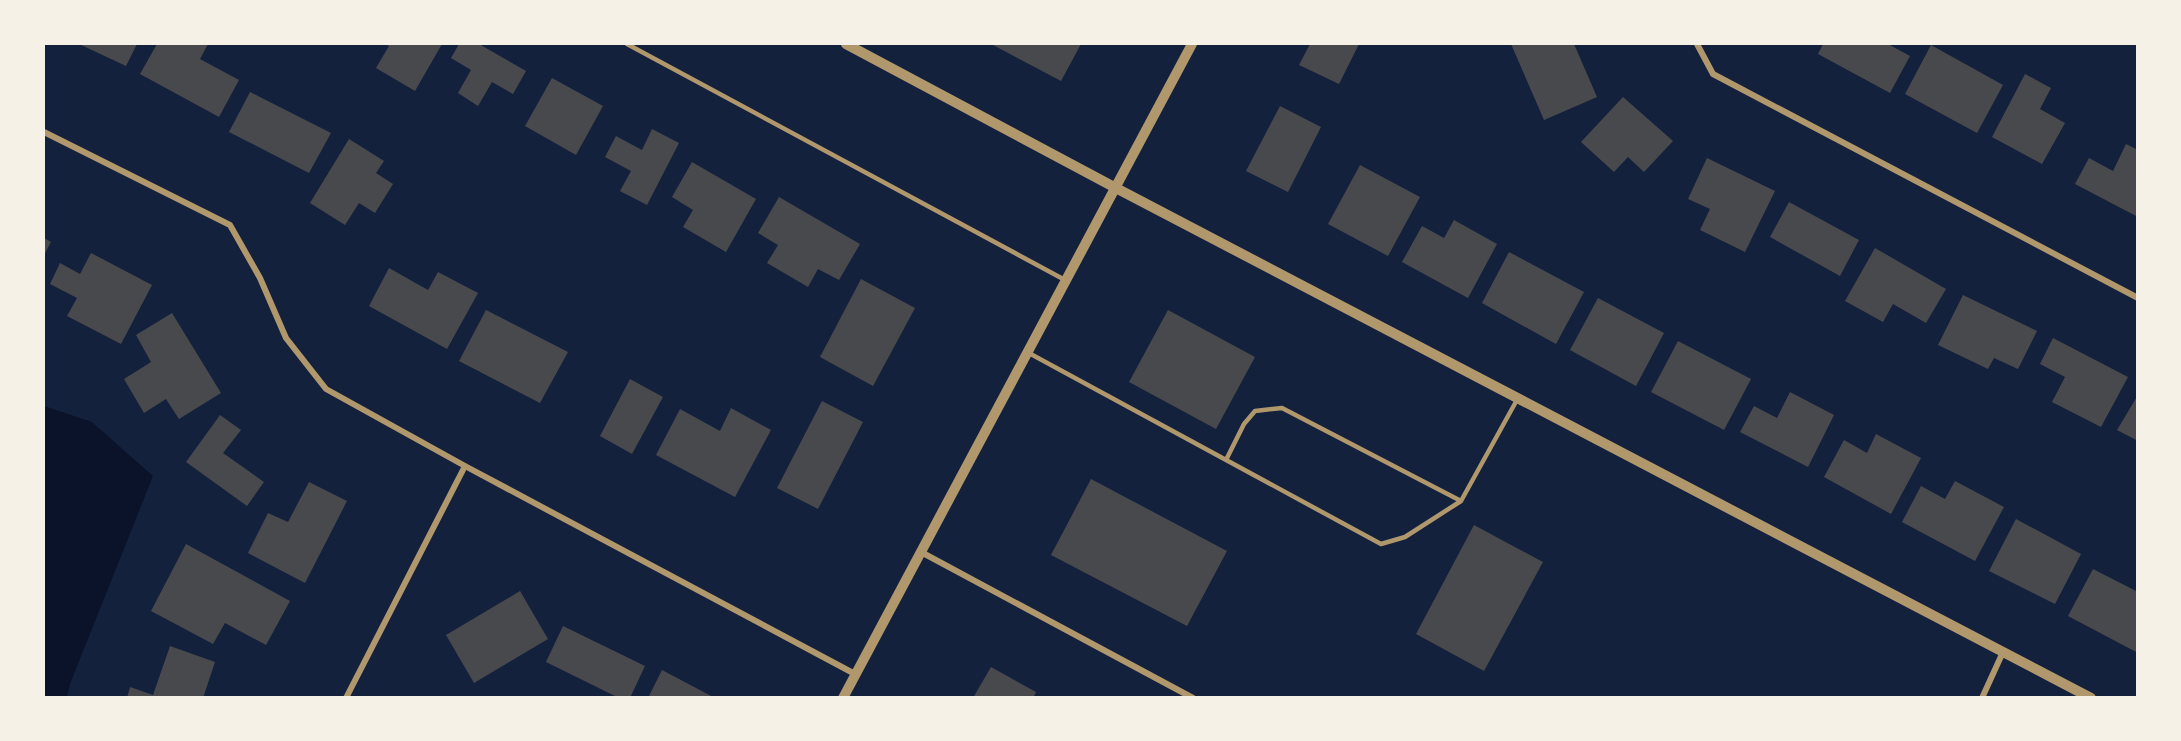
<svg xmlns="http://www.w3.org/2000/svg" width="2181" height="741" font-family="'DejaVu Sans',sans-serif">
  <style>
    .water { fill: #0b132b }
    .building { fill: #48494c }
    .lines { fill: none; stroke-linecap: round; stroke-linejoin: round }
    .service { stroke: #b1986c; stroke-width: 4.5 }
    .minor { stroke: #b1986c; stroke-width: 6 }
    .tertiary { stroke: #b1986c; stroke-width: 10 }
  </style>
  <rect width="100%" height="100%" fill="#14213d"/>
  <path class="water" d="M44,406L92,422L153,476L70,684L67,697H44Z"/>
  <path class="building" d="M79,44H137L126,66Z
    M157,44H208L200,59L239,80L219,117L140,74Z
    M385,44H442L415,91L376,68L389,46Z
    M459,44H479L526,71L513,94L492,82L478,106L458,93L471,70L451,58Z
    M994,44H1081L1061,81L993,45Z
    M1310,44H1359L1339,84L1299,65Z
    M1511,44H1574L1597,97L1544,120Z
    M1823,44H1888L1910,56L1890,93L1818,54Z
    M1931,45L2003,85L1977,133L1905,94Z
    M2025,74L2051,88L2040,109L2065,123L2042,164L1992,137Z
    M552,78L603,106L576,155L525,126Z
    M250,92L331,133L309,173L229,132Z
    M1623,97L1673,141L1644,172L1628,157L1614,172L1581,142Z
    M1280,106L1321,127L1288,192L1246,171Z
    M652,129L679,143L647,205L620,191L631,171L605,157L616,136L642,150Z
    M349,139L384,161L376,173L393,184L375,213L359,203L345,225L310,203Z
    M2126,144L2138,150V217L2075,184L2089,158L2113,171Z
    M1707,158L1775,191L1745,252L1700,230L1710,209L1688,199Z
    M692,162L756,199L726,252L683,227L693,210L672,197Z
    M1360,165L1420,197L1388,256L1328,224Z
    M779,197L860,244L839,280L818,269L808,287L767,263L778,245L758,233Z
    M1789,202L1859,240L1840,276L1770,237Z
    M1454,220L1497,244L1468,298L1402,262L1422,226L1444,238Z
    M44,238L51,242L44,255Z
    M1875,248L1946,289L1926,323L1893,304L1883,322L1845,301Z
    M1509,252L1584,292L1556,344L1482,303Z
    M91,253L152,285L121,344L67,316L77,298L50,284L60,263L80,274Z
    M389,268L428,290L438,272L478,293L447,349L369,306Z
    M861,279L915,308L873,386L820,357Z
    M1963,295L2037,331L2018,369L1994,358L1988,369L1938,345Z
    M1598,298L1664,333L1636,386L1570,350Z
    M486,310L568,352L540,403L459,361Z
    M1168,310L1255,357L1216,429L1129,382Z
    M172,313L221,393L179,419L166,399L144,413L124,379L151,362L136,335Z
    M2053,338L2128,377L2101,427L2052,402L2065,377L2040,364Z
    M1678,341L1751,379L1724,430L1651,392Z
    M630,379L663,397L632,454L600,436Z
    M1790,392L1834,415L1808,467L1740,432L1754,406L1777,418Z
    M2138,395V441L2117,430Z
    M822,401L863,422L818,509L777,488Z
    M731,408L771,430L735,497L656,455L680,409L720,431Z
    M220,415L241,430L223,453L264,482L247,506L186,462Z
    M1876,434L1921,458L1891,514L1824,477L1844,440L1867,453Z
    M1091,479L1227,551L1187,626L1051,555Z
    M1955,481L2004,507L1975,561L1902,522L1921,486L1945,499Z
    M309,482L347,501L305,583L248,553L268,513L288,522Z
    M2016,519L2081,554L2055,604L1989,571Z
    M1474,525L1543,562L1484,671L1416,634Z
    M186,544L290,601L266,645L225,623L213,644L151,611Z
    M2093,569L2138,592V653L2068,616Z
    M520,591L548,639L474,683L446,635Z
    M563,626L645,666L630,698H619L546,662Z
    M170,646L215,662L203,698H127L130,687L153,695Z
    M991,667L1036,692L1033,698H973Z
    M662,670L715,698H648Z"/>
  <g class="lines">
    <path class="service" d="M627,44L1065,280
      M1027,352L1381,544L1405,537L1461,501L1518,398
      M1226,460L1244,424L1255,411L1282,408L1461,501"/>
    <path class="minor" d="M1697,44L1713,74L2138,298
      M44,132L230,225L260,278L286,338L326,389L465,466L855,674
      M921,552L1193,698
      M346,698L465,466
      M1982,698L2003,652"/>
    <path class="tertiary" d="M846,44L1114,187L2091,698
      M843,698L1192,44"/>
  </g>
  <rect width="2181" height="741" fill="none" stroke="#f6f1e7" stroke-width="90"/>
</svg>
